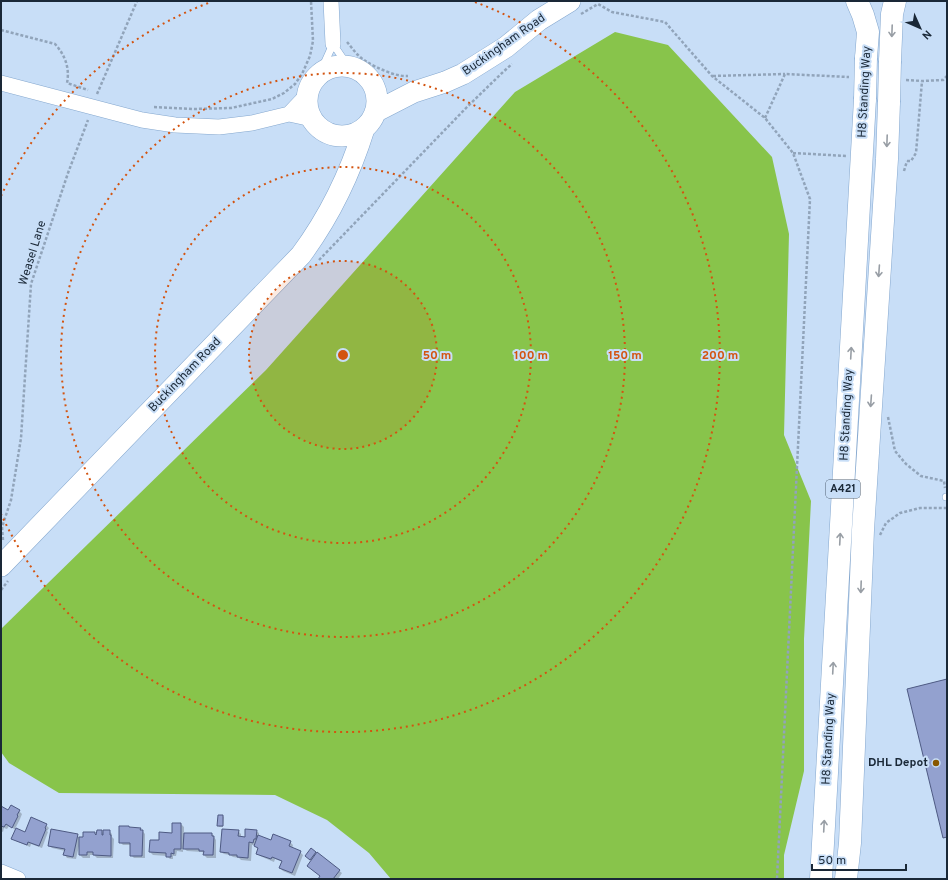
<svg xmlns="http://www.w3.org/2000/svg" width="948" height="880" font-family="Overpass,sans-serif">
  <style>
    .green { fill: #88c44b }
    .shadow { fill: #0003 }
    .building { fill: #93a1cf; stroke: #4e5a83 }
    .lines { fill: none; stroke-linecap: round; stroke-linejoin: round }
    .lane-casing { stroke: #84a7ce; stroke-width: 8 }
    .street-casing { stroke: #84a7ce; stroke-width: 16 }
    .secondary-casing { stroke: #84a7ce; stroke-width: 22 }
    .highway-casing { stroke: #84a7ce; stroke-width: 23 }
    .path { stroke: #91a4ba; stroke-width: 2.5; stroke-dasharray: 3 2; stroke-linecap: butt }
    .lane { stroke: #fff; stroke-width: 7 }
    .street { stroke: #fff; stroke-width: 15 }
    .secondary { stroke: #fff; stroke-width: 21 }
    .highway { stroke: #fff; stroke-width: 22 }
    .highway-bridge-casing { stroke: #84a7ce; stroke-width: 23; stroke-linecap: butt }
    .highway-bridge { stroke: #fff; stroke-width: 22 }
    .oneway { stroke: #989ea5 }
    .ring { fill: none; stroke: #d35410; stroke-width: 2; stroke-dasharray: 2 4 }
    .poi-dot { fill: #885700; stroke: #c8def7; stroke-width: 1.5 }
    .labels { text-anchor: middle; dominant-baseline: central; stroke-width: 4; stroke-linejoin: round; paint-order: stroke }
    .shield { fill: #c8def7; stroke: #4e5f71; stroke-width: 1 }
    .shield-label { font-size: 11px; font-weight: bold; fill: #1a2837 }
    .street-label { font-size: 12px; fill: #1a2837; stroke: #c8def7 }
    .poi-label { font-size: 12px; font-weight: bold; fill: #1a2837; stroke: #c8def7; text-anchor: end }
    .centre { fill: #d35410; stroke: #c8def7; stroke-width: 2 }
    .ring-label { font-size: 12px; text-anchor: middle; font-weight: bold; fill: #d35410; stroke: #c8def7; stroke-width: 4; stroke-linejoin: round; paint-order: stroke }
  </style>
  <rect width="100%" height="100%" fill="#c8def7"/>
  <path class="green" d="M615,32L668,45L772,157L789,234L784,435L811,501L804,639V771L784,855V879H391L369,853L327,820L275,795L59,793L9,763L1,752V629L266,370L515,92Z"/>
  <path class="shadow" d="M1,808L8,812L19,811L22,814L20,819L15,829L25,833L46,825L49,828L47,831L48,832L42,848L31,844L30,847L16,841L13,838L16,830L9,826L7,829L4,828L3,832L1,831Z
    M223,816L224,817L223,827H219L218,825Z
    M181,824L184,827V834H212L216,840V858H207L204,855L205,853L202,852L187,851L183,848V852L177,851L176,856H173V859H170L167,856L153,855L150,852L160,841L173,834Z
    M130,828H140L145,834V858H134L131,855V845H123L120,842Z
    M101,831L104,834L109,831L112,834V837L114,839L113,858H97L94,855H90V858H83L80,855V846H79L76,859L67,858L65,855V851L52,848L49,845L77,835L80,838H84L95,833L97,835Z
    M238,831L241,834V838H246L256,831L259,833V836L272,841L290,842L293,845L292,849L300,852L303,855L295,876L283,871L280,868L283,862L275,859L274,862L260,856L257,853L258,849L256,846V845H252L251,861L241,860L239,858L233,857L230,855L224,854L221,852Z
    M315,853L342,873L338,879H319L321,877L312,861L306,856Z"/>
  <path class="building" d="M947,679V837L943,838L907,689Z
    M11,805L20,810L17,815L18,816L12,828L6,824L4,827L1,826V827V806L8,810Z
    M218,815H223V826H217Z
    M31,817L47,824L45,828L46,829L39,846L28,842L27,845L11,839L16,828L25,832Z
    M172,823H181V849H174V854L171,853V857H166V853L149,852L150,840H159V832L172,833Z
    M119,826H129V827L141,828L140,830H143L142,856H130V843H119Z
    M51,829L78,834L73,857L63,855L65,849L48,846Z
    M222,829L239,830L238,836L245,837V829L257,830L256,839H254L253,843L249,842L248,858L237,857V855H229V853L220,852Z
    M97,830H102V835H103V830H110V835H111V856L93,855V852H87V855H79V837H83V832H95V834L96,835Z
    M184,833H212V836H214L213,855H203L204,851H199V849H183Z
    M273,834L291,841L289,846L301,851L292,873L279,868L282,861L272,857L271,859L256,854L258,848L254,846L258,835L271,840Z
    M311,848L316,852L310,860L305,856Z
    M317,852L340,870L333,879H318L320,876L307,866Z"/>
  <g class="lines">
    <g class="lane-casing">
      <path id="lane" d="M333,44L348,66
        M320,73L333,44
        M946,497H947"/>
    </g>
    <g class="street-casing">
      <path id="street" d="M331,1L333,44
        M1,83L142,120L175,125L219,127L252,123L289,114L307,95
        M289,114L312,119
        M1,872L18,879"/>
    </g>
    <g class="secondary-casing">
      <path id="secondary" d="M307 101a35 35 0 1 1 70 0a35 35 0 1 1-70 0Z
        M375,112L414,92L445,82L463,74L506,47L539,20L570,1
        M1,566L301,255C329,217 350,174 364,129"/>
    </g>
    <g class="highway-casing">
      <path id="highway" d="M857,1L863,15L868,32L866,58
        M890,61L892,14L895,1
        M821,879L865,99
        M846,879L850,843L863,530L887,159L889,102"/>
    </g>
    <path class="path" d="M581,14L598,4L612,12L665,22L712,76L765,118L793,153L810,199L777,879
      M1,30L55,44C65,55 70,68 67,83L88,90
      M347,42C353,49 358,57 367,62C377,68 396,77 408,76
      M713,76L785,74
      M906,80L922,81L943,80L947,76
      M97,94L137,1
      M154,107L194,109L231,108L272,99L284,93L295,84L302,74L310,56L313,41L311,1
      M765,118L785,74L849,77
      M793,153L847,156
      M907,161H911L916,153L922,81
      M904,171L907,161
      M319,260L467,107L503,72L512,64
      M888,417L895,451L906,464L921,476L944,481L945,488
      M880,535L886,523L900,513L920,508H947
      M3,540L2,527L11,500L21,438L31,284L68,173L88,120
      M1,590L8,581"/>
    <use href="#lane" class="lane"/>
    <use href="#street" class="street"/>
    <use href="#secondary" class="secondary"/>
    <use href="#highway" class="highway"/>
    <g class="highway-bridge-casing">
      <path id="highway-bridge" d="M865,99L866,58
        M889,102L890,61"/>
    </g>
    <use href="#highway-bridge" class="highway-bridge"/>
  </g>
  <defs><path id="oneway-shaft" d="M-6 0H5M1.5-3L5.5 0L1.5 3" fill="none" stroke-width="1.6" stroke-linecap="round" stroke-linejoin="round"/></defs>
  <g class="oneway">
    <use href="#oneway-shaft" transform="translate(892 31) rotate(92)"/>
    <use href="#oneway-shaft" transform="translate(887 141) rotate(92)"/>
    <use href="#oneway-shaft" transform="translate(879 271) rotate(94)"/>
    <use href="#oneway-shaft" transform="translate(851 353) rotate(-87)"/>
    <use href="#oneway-shaft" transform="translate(871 401) rotate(94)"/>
    <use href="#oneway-shaft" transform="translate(840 539) rotate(-87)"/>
    <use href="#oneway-shaft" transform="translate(861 587) rotate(92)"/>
    <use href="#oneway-shaft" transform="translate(833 668) rotate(-87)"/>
    <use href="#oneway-shaft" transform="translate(824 826) rotate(-87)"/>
  </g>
  <circle cx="343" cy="355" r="94" fill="#d35410" fill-opacity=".12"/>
  <g class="ring">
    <circle cx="343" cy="355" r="94"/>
    <circle cx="343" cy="355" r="188"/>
    <circle cx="343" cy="355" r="282"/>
    <path d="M1 196A377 377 0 0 1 211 2M475 2A377 377 0 1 1 1 514"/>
  </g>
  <circle class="poi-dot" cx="936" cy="763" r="4"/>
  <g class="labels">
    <rect class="shield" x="826" y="480" width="34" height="18" rx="3"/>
    <g class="shield-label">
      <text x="843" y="489">A421</text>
    </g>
    <g class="street-label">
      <text transform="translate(504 45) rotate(-35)">Buckingham Road</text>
      <text transform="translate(865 92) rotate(-87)">H8 Standing Way</text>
      <text transform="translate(33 253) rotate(-73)">Weasel Lane</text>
      <text transform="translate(185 375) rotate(-46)">Buckingham Road</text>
      <text transform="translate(847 415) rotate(-87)">H8 Standing Way</text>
      <text transform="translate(829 739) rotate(-87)">H8 Standing Way</text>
    </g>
    <g class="poi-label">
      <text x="928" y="763">DHL Depot</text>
    </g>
  </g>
  <circle cx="343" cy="355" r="6" class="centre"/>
  <g class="ring-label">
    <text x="437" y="359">50 m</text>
    <text x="531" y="359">100 m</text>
    <text x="625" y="359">150 m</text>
    <text x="720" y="359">200 m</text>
  </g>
  <rect width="948" height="880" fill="none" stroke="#1a2837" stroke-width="4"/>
  <g transform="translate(920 28) rotate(135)" stroke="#c8def7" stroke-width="3" paint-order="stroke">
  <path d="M0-3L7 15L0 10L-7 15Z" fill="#1a2837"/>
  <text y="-6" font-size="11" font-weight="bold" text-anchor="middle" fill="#1a2837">N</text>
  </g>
  <path d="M812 864v6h94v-6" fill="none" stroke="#1a2837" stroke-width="2"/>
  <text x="818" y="864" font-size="12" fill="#1a2837" stroke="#c8def7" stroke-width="3" paint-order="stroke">50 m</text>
</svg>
